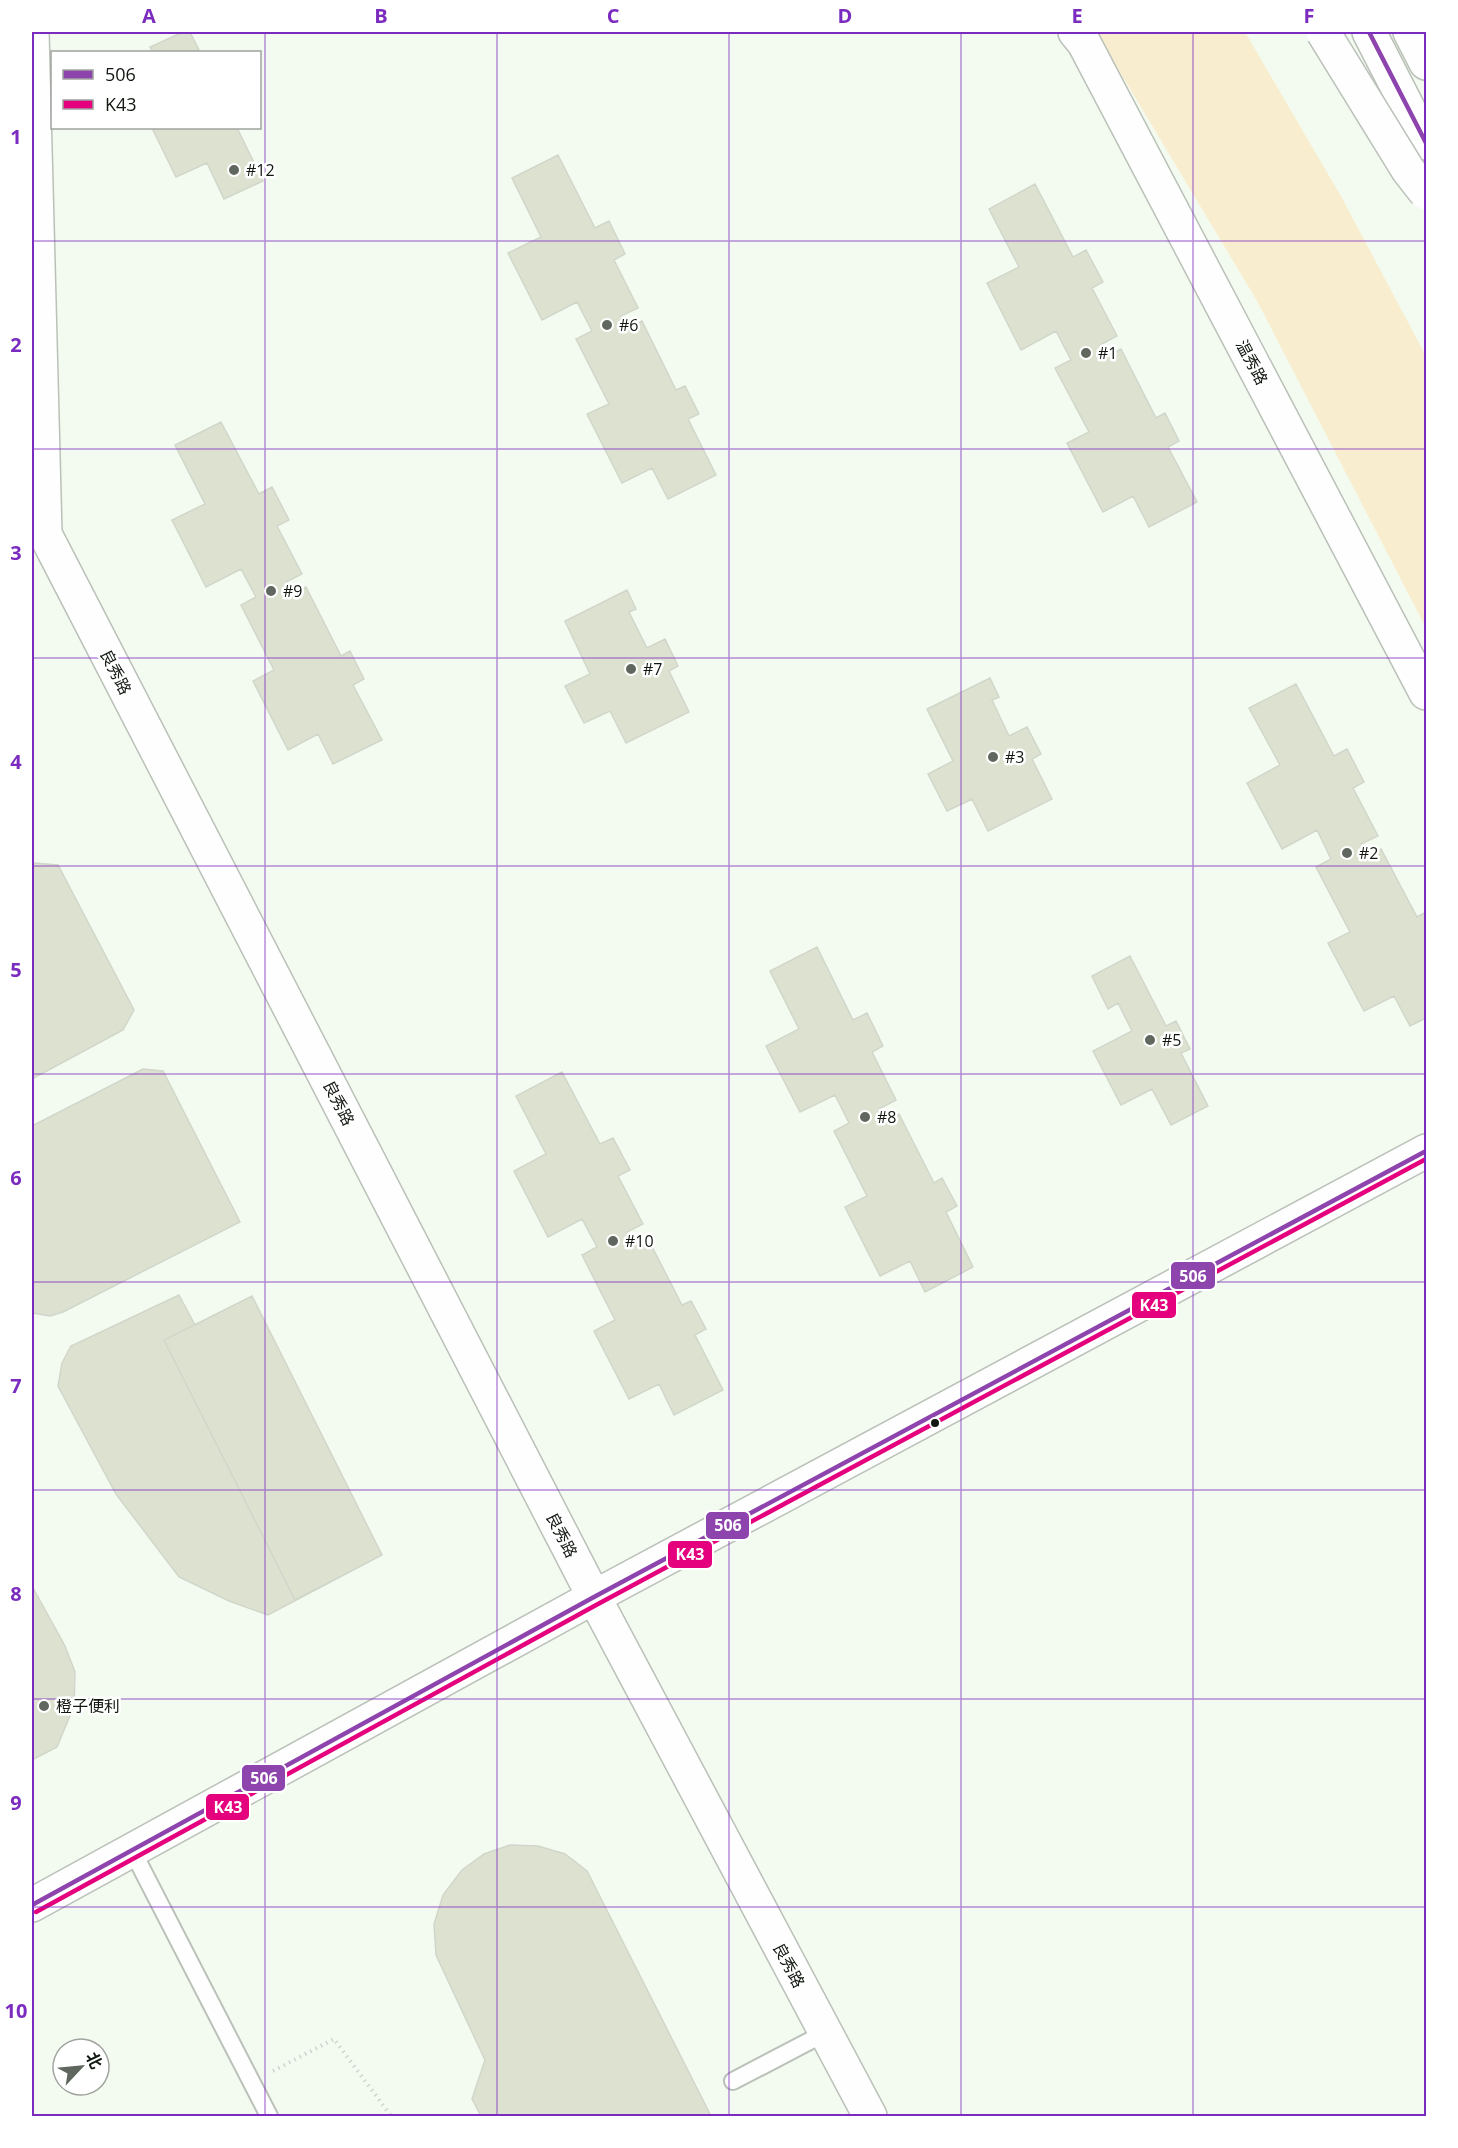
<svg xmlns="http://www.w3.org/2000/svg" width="1458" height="2148" font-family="'Open Sans','Noto Sans SC',sans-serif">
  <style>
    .green { fill: #f8eecf }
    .building { fill: #dde2d0; stroke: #d1d6cb; stroke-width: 1.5 }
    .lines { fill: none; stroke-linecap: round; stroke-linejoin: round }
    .lane-casing { stroke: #bac1b8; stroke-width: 20 }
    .secondary-casing { stroke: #bac1b8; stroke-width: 36 }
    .highway-casing { stroke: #bac1b8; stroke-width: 36 }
    .path { stroke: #d1d3d1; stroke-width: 4; stroke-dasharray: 1.5 4.5; stroke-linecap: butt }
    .lane { stroke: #fdfefd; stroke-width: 16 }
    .secondary { stroke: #fdfefd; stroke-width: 33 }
    .highway { stroke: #fdfefd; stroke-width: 33 }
    .highway-bridge-casing { stroke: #bac1b8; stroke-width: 36; stroke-linecap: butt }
    .highway-bridge { stroke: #fdfefd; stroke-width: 33 }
    .bus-1-casing { stroke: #fff; stroke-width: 9 }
    .bus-2-casing { stroke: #fff; stroke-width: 9 }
    .bus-1 { stroke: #8e44ad; stroke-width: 4.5 }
    .bus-2 { stroke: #e5007d; stroke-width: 4.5 }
    .grid { fill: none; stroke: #7b2cbf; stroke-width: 1.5; stroke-opacity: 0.55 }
    .poi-dot { fill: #60675e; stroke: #fff; stroke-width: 2 }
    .bus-dot { fill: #111810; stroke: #fff; stroke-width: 2 }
    .labels { text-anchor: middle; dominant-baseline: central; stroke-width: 5; stroke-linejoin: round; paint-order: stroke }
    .poi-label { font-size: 16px; fill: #111810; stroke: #fff; text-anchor: start }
    .street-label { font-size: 16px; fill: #111810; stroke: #fff }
    .line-badge { stroke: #fff; stroke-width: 2 }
    .badge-label { font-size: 16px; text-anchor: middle; font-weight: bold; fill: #fff }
    .neatline { fill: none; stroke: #7b2cbf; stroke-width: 2 }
    .grid-label { font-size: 20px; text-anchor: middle; font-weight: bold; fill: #7b2cbf }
  </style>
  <rect width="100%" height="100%" fill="#f3fbf0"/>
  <path class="green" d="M1096,32H1245L1342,198L1426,356V628L1257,301Z"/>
  <path class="building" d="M183,32H190L200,52H153L150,47Z
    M152,128H237L263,181L224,199L207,163L176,177Z
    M558,155L595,228L609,221L625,254L614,260L638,308L621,316L627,329L642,321L676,390L685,386L699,414L688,419L716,475L668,499L652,468L622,483L587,414L609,404L576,339L592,331L577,302L542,320L508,253L541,237L512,178Z
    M1035,184L1073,257L1086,250L1103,282L1092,288L1117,336L1100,345L1106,357L1121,349L1156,418L1165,413L1179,441L1168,447L1197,502L1149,527L1133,496L1103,512L1067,443L1089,432L1055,368L1071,360L1056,331L1021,350L987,283L1019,267L989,209Z
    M221,422L259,494L272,487L289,520L277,526L302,574L286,582L292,595L306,587L341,656L350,651L364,679L353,685L382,740L333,764L318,734L288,750L253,681L274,670L241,605L256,597L241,569L206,587L172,520L205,504L175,445Z
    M627,590L636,609L629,612L647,648L665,639L678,666L669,671L689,712L626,743L610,711L584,723L565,686L590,674L565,621Z
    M990,678L999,697L992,700L1009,736L1027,727L1041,754L1032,759L1052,799L988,831L972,799L947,811L928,774L953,761L927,709Z
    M1296,684L1334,756L1347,749L1364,782L1353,788L1378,836L1361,844L1367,856L1381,849L1417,917L1426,912V1018L1410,1026L1394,996L1364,1011L1328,943L1350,932L1316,867L1331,859L1317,830L1282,849L1247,783L1280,765L1249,708Z
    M35,863L58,865L134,1010L123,1030L32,1079V865Z
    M817,947L853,1020L867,1013L883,1046L872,1052L896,1100L879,1109L885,1121L899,1114L934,1183L942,1178L957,1206L946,1212L973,1267L925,1292L910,1261L880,1276L845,1207L867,1196L834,1131L849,1123L835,1095L800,1112L766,1046L799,1029L770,971Z
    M1130,956L1166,1026L1176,1021L1190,1049L1181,1053L1208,1106L1171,1125L1152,1089L1121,1105L1093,1051L1132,1031L1118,1003L1108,1009L1092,976Z
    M143,1069L163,1071L240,1222L63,1312L50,1316L33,1313L32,1311V1126Z
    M562,1072L600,1144L613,1138L630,1170L618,1176L643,1224L627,1232L633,1245L647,1237L682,1305L691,1301L706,1329L695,1335L723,1390L674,1415L659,1384L629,1399L594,1331L615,1320L582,1255L597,1247L582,1219L548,1237L514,1171L546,1154L516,1096Z
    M179,1295L195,1325L252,1296L382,1555L268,1615L229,1601L179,1577L116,1494L58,1386L62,1363L71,1346Z
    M252,1296L382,1555L295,1600L164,1340Z
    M32,1586L65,1646L75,1672L74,1706L57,1747L32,1760Z
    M510,1845L538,1846L565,1854L587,1871L711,2116H481L472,2099L485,2060L436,1955L434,1924L443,1895L462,1870L484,1854Z"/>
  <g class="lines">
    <g class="lane-casing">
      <path id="lane" d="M132,1850L269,2116
        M733,2081L825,2033"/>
    </g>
    <g class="secondary-casing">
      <path id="secondary" d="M32,32L45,534L594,1597L870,2116
        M1075,32L1084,43L1426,693
        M32,1905L594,1597L1426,1151"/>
    </g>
    <g class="highway-casing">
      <path id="highway" d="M1369,32L1426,143
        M1410,32L1426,63"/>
    </g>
    <path class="path" d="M273,2071L334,2039L391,2116"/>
    <use href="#lane" class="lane"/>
    <use href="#secondary" class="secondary"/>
    <use href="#highway" class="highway"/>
    <g class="highway-bridge-casing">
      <path id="highway-bridge" d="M1323,32L1408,170L1426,193"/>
    </g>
    <use href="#highway-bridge" class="highway-bridge"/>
    <g class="bus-1-casing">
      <path id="bus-1" d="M1369,32L1426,143
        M32,1905L594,1597L1426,1151"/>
    </g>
    <g class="bus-2-casing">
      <path id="bus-2" d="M36,1912L598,1604L1426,1159"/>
    </g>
    <use href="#bus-1" class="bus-1"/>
    <use href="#bus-2" class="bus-2"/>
  </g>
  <path class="grid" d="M265,32V2116M497,32V2116M729,32V2116M961,32V2116M1193,32V2116M32,241H1426M32,449H1426M32,658H1426M32,866H1426M32,1074H1426M32,1282H1426M32,1490H1426M32,1699H1426M32,1907H1426"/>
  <g class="poi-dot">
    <circle cx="234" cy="170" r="6"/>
    <circle cx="607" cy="325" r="6"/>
    <circle cx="1086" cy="353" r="6"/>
    <circle cx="271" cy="591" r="6"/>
    <circle cx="631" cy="669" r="6"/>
    <circle cx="993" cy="757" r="6"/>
    <circle cx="1347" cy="853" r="6"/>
    <circle cx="1150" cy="1040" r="6"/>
    <circle cx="865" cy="1117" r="6"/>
    <circle cx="613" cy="1241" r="6"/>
    <circle cx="44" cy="1706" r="6"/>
  </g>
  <circle class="bus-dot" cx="935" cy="1423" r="5"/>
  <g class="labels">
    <g class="poi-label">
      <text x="246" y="170">#12</text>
      <text x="619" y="325">#6</text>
      <text x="1098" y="353">#1</text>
      <text x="283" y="591">#9</text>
      <text x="643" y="669">#7</text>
      <text x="1005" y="757">#3</text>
      <text x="1359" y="853">#2</text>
      <text x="1162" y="1040">#5</text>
      <text x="877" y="1117">#8</text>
      <text x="625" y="1241">#10</text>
      <text x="56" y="1706">橙子便利</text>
    </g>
    <g class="street-label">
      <text transform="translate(1252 362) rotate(62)">温秀路</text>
      <text transform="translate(116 672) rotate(63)">良秀路</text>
      <text transform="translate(339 1103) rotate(63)">良秀路</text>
      <text transform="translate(562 1535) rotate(63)">良秀路</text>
      <text transform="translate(789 1965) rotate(62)">良秀路</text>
    </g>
  </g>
  <g class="line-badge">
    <rect x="1170" y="1261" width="46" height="29" rx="6" fill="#8e44ad"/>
    <rect x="1131" y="1291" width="46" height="28" rx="6" fill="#e5007d"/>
    <rect x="705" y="1511" width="45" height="29" rx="6" fill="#8e44ad"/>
    <rect x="667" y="1540" width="46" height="29" rx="6" fill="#e5007d"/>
    <rect x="241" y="1764" width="45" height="28" rx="6" fill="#8e44ad"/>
    <rect x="205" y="1793" width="45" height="28" rx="6" fill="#e5007d"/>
  </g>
  <g class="badge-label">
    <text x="1193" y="1282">506</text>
    <text x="1154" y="1311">K43</text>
    <text x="728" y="1531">506</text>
    <text x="690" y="1560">K43</text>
    <text x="264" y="1784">506</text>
    <text x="228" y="1813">K43</text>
  </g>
  <rect width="1458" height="2148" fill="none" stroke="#ffffff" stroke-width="66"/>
  <rect x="51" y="51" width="210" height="78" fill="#ffffff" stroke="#a0a39f" stroke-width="1.5"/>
  <rect x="63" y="70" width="30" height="9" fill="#8e44ad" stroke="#a0a39f" stroke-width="1.5"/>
  <text x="105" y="81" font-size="18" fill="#111810">506</text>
  <rect x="63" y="100" width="30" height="9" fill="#e5007d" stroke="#a0a39f" stroke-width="1.5"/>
  <text x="105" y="111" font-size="18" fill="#111810">K43</text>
  <g transform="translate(81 2067) rotate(64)"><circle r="28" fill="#ffffff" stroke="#a0a39f" stroke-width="1.5"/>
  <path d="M0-4.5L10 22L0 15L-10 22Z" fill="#60675e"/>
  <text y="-9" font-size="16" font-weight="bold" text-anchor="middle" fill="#111810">北</text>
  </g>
  <rect x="33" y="33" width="1392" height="2082" class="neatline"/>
  <g class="grid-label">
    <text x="149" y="23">A</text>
    <text x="381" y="23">B</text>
    <text x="613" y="23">C</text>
    <text x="845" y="23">D</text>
    <text x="1077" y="23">E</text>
    <text x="1309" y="23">F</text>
    <text x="16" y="144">1</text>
    <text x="16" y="352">2</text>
    <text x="16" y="560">3</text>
    <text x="16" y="769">4</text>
    <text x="16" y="977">5</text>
    <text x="16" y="1185">6</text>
    <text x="16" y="1393">7</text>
    <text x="16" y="1601">8</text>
    <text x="16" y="1810">9</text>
    <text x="16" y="2018">10</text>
  </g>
</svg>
